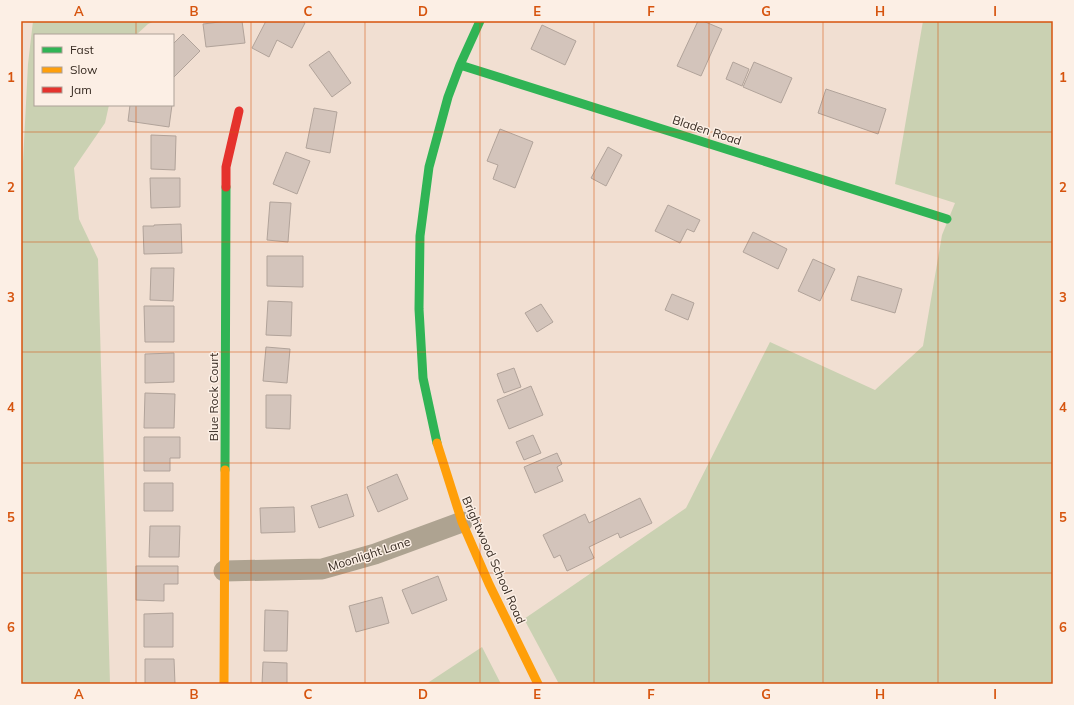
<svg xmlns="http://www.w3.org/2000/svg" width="1074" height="705" font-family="Mulish,sans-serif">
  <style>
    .green { fill: #cad1b2 }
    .building { fill: #d3c4bb; stroke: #b1a39a }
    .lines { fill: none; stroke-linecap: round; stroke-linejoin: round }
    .street { stroke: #aea391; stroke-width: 21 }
    .fast { stroke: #30b455; stroke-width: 9 }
    .slow { stroke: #ff9f0a; stroke-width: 9 }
    .jam { stroke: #e5322d; stroke-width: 9 }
    .grid { fill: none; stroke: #d6540e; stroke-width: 1; stroke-opacity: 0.55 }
    .labels { text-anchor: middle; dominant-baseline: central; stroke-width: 3; stroke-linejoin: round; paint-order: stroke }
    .street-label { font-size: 12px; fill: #372b22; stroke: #fcefe5 }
    .neatline { fill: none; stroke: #d6540e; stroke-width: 1.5 }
    .grid-label { font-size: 13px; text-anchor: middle; font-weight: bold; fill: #d6540e }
  </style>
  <rect width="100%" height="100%" fill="#f1dfd2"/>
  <path class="green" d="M33,21H155L148,24L136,35H35V105H109L105,123L74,168L79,219L98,259L110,684H21V201L28,64Z
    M923,21H1052L1053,24V684H559L524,619L686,508L770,342L875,390L923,346L942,235L955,203L895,184Z
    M482,647L501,684H426Z"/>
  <path class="building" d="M227,21H242L245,43L206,47L203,24Z
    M266,21H302L305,23L292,48L277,40L269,57L252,48Z
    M698,21H703L722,29L701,76L677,66Z
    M542,25L576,41L565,65L531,49Z
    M183,34L200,51L173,78V44Z
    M329,51L351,83L332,97L309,65Z
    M733,62L749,69L742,86L726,79Z
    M754,62L792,78L781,103L743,87Z
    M826,89L886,109L878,134L818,113Z
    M130,105H172L169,127L128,121Z
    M314,108L337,112L330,153L306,148Z
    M500,129L533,142L515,188L493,179L498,165L487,161Z
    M151,135L176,136L175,170L151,169Z
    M608,147L622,155L606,186L591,178Z
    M286,152L310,161L297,194L273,184Z
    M150,178H180V207L151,208Z
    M270,202L291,203L288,242L267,240Z
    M668,205L700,220L694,232L687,229L680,243L655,231Z
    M181,224L182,253L144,254L143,226H154V225Z
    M753,232L787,249L778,269L743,252Z
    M267,256H303V287L267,286Z
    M813,259L835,269L820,301L798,291Z
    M151,268H174L173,301L150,300Z
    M858,276L902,289L895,313L851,300Z
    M672,294L694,303L688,320L665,310Z
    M268,301L292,302L291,336L266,335Z
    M541,304L553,322L537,332L525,313Z
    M144,306H174V342H145Z
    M266,347L290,349L287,383L263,381Z
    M174,353V382L145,383V354Z
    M514,368L521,387L504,393L497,374Z
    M531,386L543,415L509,429L497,400Z
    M145,393L175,394L174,428H144Z
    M266,395H291L290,429L266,428Z
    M533,435L541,453L524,460L516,442Z
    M144,437H180V458H170V471H144Z
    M557,453L562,464L557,467L563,481L535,493L524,467Z
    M397,474L408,499L378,512L367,487Z
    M144,483H173V511H144Z
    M347,494L354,516L319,528L311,506Z
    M640,498L652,523L620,538L618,533L589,547L594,558L567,571L560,555L554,558L543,535L585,514L589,523Z
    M294,507L295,532L261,533L260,508Z
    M150,526H180L179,557H149Z
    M136,566H178V584H164V601L136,600Z
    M438,576L447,600L412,614L402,590Z
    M382,597L389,623L356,632L349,606Z
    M265,610L288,611L287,651H264Z
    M173,613V647H144V614Z
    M145,659H174L175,684H145Z
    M263,662L287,663V684H262Z"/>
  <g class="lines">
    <path class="street" d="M224,571L322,569L375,554L462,522"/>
    <path class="fast" d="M460,65L947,219
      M437,443L423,378L419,309L420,236L429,167L448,97L460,65L480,21
      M225,470L226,187"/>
    <path class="slow" d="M437,443L462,522L489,584L538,684
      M224,684L225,470"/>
    <path class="jam" d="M226,187V167L239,111"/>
  </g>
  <path class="grid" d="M136,21V35M251,21V684M365,21V684M480,21V684M594,21V684M709,21V684M823,21V684M938,21V684M136,105V684M21,132H1053M21,242H1053M21,352H1053M21,463H1053M21,573H1053"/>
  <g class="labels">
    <g class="street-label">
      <text transform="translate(707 130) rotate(18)">Bladen Road</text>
      <text transform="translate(213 397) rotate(-90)">Blue Rock Court</text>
      <text transform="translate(369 554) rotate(-18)">Moonlight Lane</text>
      <text transform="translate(494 560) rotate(66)">Brightwood School Road</text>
    </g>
  </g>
  <rect width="1074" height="705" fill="none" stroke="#fcefe5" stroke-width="44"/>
  <rect x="34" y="34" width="140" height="72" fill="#fcefe5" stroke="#ada197"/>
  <rect x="42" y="47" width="20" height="6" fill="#30b455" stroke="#ada197"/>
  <text x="70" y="54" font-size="12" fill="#372b22">Fast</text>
  <rect x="42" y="67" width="20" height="6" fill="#ff9f0a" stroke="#ada197"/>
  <text x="70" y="74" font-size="12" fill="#372b22">Slow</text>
  <rect x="42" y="87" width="20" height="6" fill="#e5322d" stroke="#ada197"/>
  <text x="70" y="94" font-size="12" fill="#372b22">Jam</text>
  <rect x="22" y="22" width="1030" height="661" class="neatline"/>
  <g class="grid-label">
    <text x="79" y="16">A</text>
    <text x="194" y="16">B</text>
    <text x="308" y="16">C</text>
    <text x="423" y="16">D</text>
    <text x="537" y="16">E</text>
    <text x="651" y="16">F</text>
    <text x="766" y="16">G</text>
    <text x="880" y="16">H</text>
    <text x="995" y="16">I</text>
    <text x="11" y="82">1</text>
    <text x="1063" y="82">1</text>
    <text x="11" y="192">2</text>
    <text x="1063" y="192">2</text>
    <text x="11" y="302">3</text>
    <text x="1063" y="302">3</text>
    <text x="11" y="412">4</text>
    <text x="1063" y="412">4</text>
    <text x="11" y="522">5</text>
    <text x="1063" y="522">5</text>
    <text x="11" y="632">6</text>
    <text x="1063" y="632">6</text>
    <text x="79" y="699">A</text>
    <text x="194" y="699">B</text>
    <text x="308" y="699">C</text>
    <text x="423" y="699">D</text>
    <text x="537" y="699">E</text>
    <text x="651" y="699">F</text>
    <text x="766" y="699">G</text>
    <text x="880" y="699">H</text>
    <text x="995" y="699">I</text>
  </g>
</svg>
